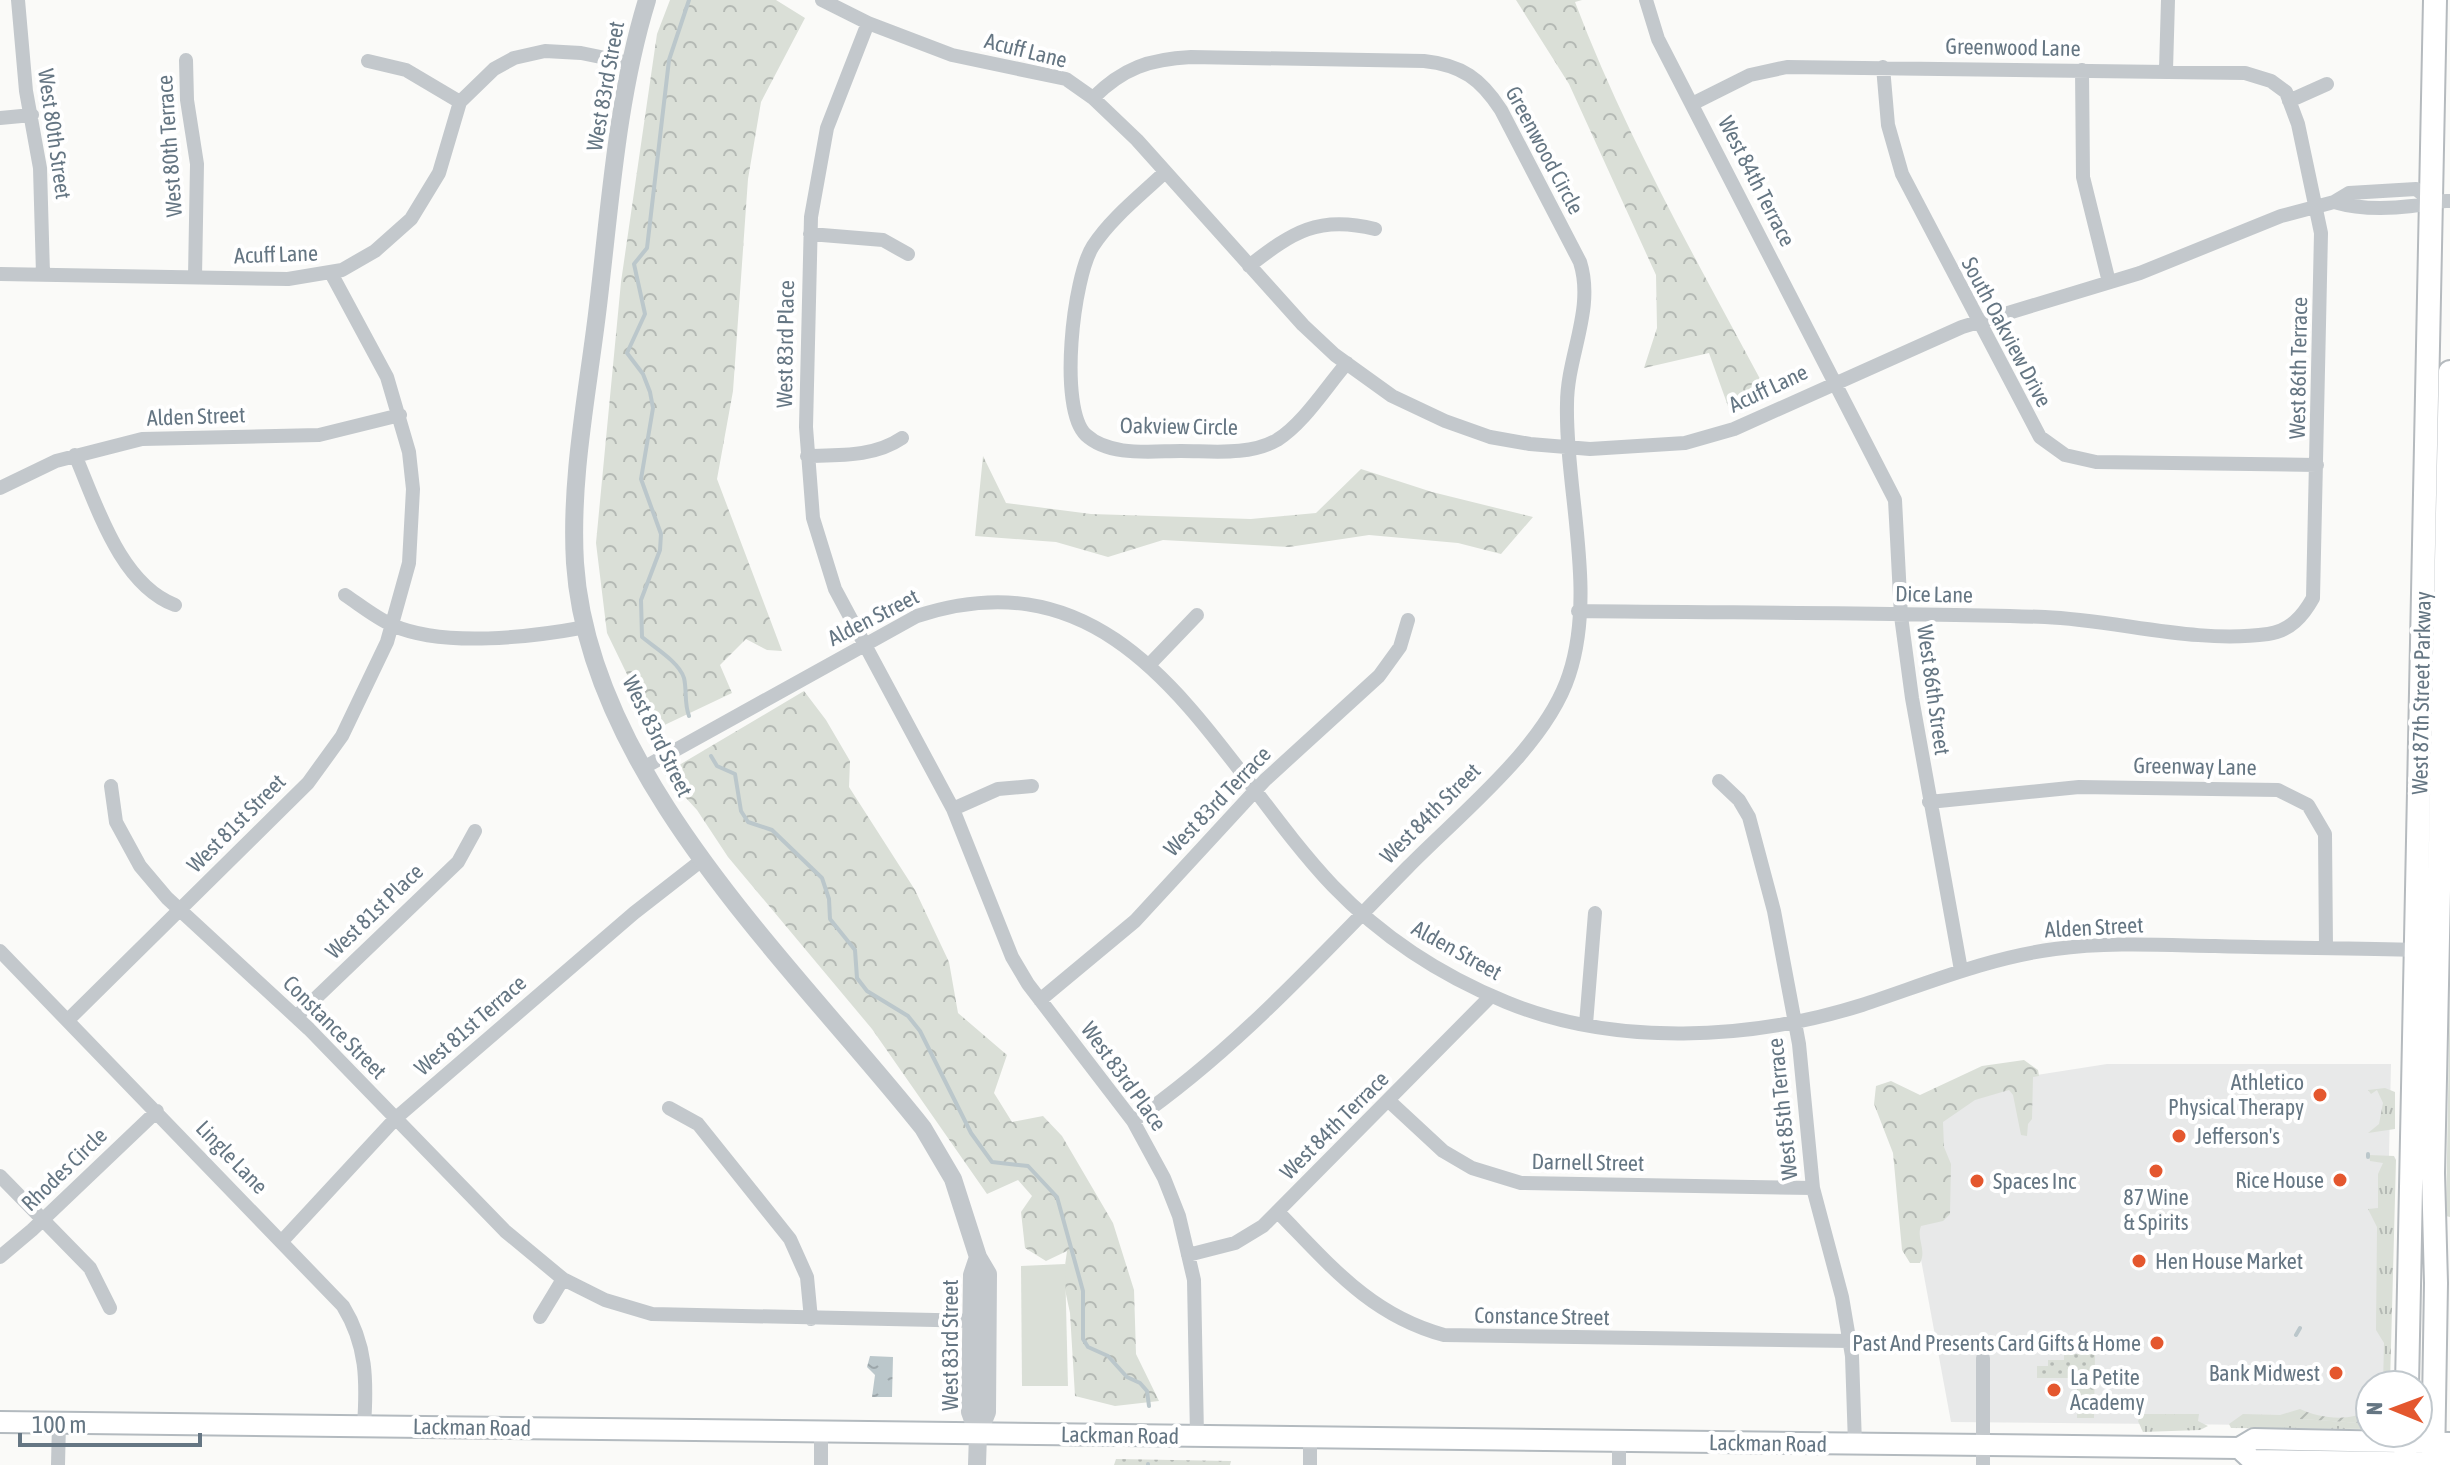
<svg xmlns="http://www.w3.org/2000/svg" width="2450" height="1465" font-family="'Asap Condensed',sans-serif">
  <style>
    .built { fill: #e8e9e9 }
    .grass { fill: url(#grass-tufts) }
    .forest { fill: url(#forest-crowns) }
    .park { fill: url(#park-dots) }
    .garden { fill: url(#garden-furrows) }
    .pitch { fill: #dadfd7 }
    .water { fill: url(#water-ripples) }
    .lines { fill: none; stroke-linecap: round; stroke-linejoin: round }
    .stream { stroke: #bbc7cb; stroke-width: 4 }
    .secondary-casing { stroke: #b3babf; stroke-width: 24 }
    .primary-casing { stroke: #b5babe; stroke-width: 26 }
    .minor { stroke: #c3c8cc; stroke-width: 14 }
    .tertiary { stroke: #c3c8cc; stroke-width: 18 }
    .secondary { stroke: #fff; stroke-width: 20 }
    .primary { stroke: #fff; stroke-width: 22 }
    .poi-dot { fill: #e4572e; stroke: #fff; stroke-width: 3 }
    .labels { text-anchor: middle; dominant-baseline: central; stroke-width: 8; stroke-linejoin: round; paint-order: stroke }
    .street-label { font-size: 22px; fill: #657683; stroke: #fff }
    .poi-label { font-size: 22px; fill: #657683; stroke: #fff; text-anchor: end }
  </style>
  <defs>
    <pattern id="grass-tufts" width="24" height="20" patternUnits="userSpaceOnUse" patternTransform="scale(2)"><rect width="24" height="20" fill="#dadfd7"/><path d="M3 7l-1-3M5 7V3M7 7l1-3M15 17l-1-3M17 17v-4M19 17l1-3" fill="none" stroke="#b4b9b4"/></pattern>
    <pattern id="forest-crowns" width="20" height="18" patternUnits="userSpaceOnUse" patternTransform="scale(2)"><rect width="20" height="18" fill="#dadfd7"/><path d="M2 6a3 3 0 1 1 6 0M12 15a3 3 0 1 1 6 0" fill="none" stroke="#b4b9b4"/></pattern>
    <pattern id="park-dots" width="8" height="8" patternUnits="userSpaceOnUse" patternTransform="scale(2)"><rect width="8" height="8" fill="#dadfd7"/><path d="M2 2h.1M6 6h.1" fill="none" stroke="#b4b9b4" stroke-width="1.8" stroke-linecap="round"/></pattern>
    <pattern id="garden-furrows" width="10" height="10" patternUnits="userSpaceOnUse" patternTransform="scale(2)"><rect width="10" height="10" fill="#dadfd7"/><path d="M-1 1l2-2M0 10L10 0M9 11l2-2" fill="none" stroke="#b4b9b4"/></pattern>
    <pattern id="water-ripples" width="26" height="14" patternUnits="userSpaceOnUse" patternTransform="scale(2)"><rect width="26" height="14" fill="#bbc7cb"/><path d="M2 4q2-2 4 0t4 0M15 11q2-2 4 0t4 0" fill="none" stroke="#9ca6aa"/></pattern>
  </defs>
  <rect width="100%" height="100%" fill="#fafaf8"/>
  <path class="built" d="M2107,1064H2391L2384,1385H2370V1421L2362,1426L1951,1422L1893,1108L2031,1076Z"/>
  <path class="grass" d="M2385,1088L2395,1092V1129L2368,1133L2379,1124L2383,1103L2377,1090L2371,1094L2368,1090Z
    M2369,1155L2394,1156L2396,1160L2390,1385H2383L2384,1343L2376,1330L2377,1227L2368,1209L2378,1208V1174L2383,1163L2370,1161Z
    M2300,1409V1419L2362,1423L2370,1419V1429L2231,1428L2229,1424L2243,1414L2280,1415Z
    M2142,1414H2199L2198,1421L2208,1426L2200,1430L2143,1432L2138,1421Z"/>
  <path class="forest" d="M670,0H776L805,18L761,102L748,179L733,391L717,479L782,651L767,650L746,639L720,665L732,693L654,730L607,633L596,543L621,282L657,34Z
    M1516,0H1582L1575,2C1626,137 1698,263 1766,390L1729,409L1709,353L1644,368L1657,328L1656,275L1569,84Z
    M983,456L1006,503L1091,514L1251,519L1316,513L1361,469L1432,492L1533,517L1501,554L1458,543L1369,535L1289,547L1163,540L1108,557L1056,542L975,536Z
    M804,691L826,720L850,761L849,787L915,890L949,962L958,1013L1007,1055L994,1093L1012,1122L1043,1116L1062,1136L1113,1223L1134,1290L1136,1354L1159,1401L1115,1406L1075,1396L1070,1313L1063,1280L1067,1251L1046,1261L1025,1248L1021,1212L1032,1196L1018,1180L987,1194L872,1029L728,857L697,810L664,774Z
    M2024,1060L2038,1070L2039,1076L2033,1077L2032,1119L2028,1124L2027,1136L2021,1135L2013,1095L2009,1090L1975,1100L1943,1122L1944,1147L1951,1164L1950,1214L1943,1221L1921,1226C1916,1239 1927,1249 1920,1263H1910L1902,1250L1893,1153L1874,1104L1876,1086L1891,1081L1920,1095L1982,1066Z"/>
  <path class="park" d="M2450,980V1217L2446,1216Z
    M2064,1354H2095L2094,1418H2077V1378H2037V1366H2048V1360H2064Z
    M1116,1459L1231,1461L1230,1465H1114Z"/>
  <path class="garden" d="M2300,1409C2319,1418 2351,1423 2370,1409V1419L2362,1423L2300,1419Z"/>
  <path class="pitch" d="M1065,1264L1068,1386H1022L1021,1266Z"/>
  <path class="water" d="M870,1356L893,1357L892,1397H872L875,1375L867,1367Z"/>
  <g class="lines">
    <path class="stream" d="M689,716C684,703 687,690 684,678C679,662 654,647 642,637L641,600L660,550L661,534L641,479L653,408L650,392L643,374L627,353L645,314L634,264L647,248L669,60L689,0
      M711,756L717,766L735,774L741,811L748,822L772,830L822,878L829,899L830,919L855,950L857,978L867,991L908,1016L920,1031L971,1133L992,1162L1028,1166L1057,1197L1083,1291V1339L1088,1347L1108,1356L1127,1377L1140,1383L1147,1391L1149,1406
      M2368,1157V1154
      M2296,1335L2300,1328
      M1148,1464V1465"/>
    <g class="secondary-casing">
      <path id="secondary" d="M0,1422L2239,1448L2254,1439L2450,1443
        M2239,1448L2252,1460L2450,1463"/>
    </g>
    <g class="primary-casing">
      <path id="primary" d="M2407,1385L2435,0
        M2405,1465L2406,1433
        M2433,1465L2436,1283L2433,1173L2450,372"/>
    </g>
    <path class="minor" d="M18,0L26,91L40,168L43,274
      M822,0L868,23L952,55L1066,79L1093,98L1137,140L1303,325L1335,355L1392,396L1445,421L1490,437L1530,444L1590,449L1685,443L1734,429L1962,327L2140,273L2281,216L2334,202L2349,193L2416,189L2430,200
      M1646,0L1658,39L1895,500L1901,616L1912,698L1961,970
      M868,23L827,128L811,217L806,427L813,518L835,589L953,809L1012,957L1028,984L1133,1121L1164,1178L1179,1216L1194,1280L1197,1436
      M186,60L187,100L197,164L195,277
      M368,61L406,70L460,102
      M1883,67L1888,125L1902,174L2040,437L2065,455L2096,462L2317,465
      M2082,70L2083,177L2109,282
      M2166,70L2168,0
      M1093,98C1123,68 1150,59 1191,57L1424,61C1462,65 1481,79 1501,110L1580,262C1595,309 1567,356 1567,404C1565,489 1597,591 1569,675C1546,746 1461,813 1408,867C1321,955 1236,1050 1133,1121
      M2289,101L2327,84
      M0,118L32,115
      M1165,172C1141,195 1111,218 1093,246C1073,277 1058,409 1086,435C1110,457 1151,451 1181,451C1212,451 1249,456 1277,440C1304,423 1326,387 1347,363
      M2334,202C2358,209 2388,209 2412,206C2426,205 2434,200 2450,201
      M810,234L883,240L908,254
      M1249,266C1293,232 1318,215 1375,229
      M0,274L288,279L342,270L375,251L411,219L439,173L460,102L494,69L514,58L545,51L581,53L630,63
      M75,455C97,506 120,584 175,605
      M807,456C840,455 874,457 902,438
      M0,488L56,461L142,439L319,435L400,415
      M345,595C360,605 376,618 392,625C444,648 532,637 586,627
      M1578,611C1733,613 1889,612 2045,617C2118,620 2194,644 2268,634C2290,631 2303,616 2313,598L2321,233L2298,124L2286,92L2271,81L2245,73L1787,67L1750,75L1692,104
      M1149,665L1197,615
      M643,768L917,616C1132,546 1213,759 1333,886C1382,937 1440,975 1506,1002C1615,1047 1751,1040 1862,1005C1926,984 1987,958 2055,949C2108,942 2162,945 2215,946C2282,948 2350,948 2417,950
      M1719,781L1739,800L1749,817L1774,911L1799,1044L1813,1188L1842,1297L1852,1356L1855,1444
      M111,786L116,822L140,866L167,898L309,1029L505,1231L563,1279L605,1300L652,1314L981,1321
      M1929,802L2079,787L2278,790L2308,805L2325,834L2326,948
      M953,809L998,789L1032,786
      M0,951L343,1306C367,1345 367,1381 364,1426
      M1040,1000L1135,921L1265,780L1379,676L1400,647L1408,620
      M296,1017L458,862L475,831
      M68,1020L308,783L342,736L387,642L409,563L413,489L409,452L387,377L331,273
      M1586,1024L1595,913
      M1389,1101L1443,1151L1472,1168L1521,1183L1813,1188
      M669,1108L698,1124L790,1239L807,1277L811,1319
      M0,1176L90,1268L110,1308
      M1278,1212C1330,1265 1370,1315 1444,1335L1850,1341
      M283,1240L396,1118L634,913L702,860
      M1188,1255L1235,1243L1263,1226L1491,996
      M0,1257L32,1230L157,1111
      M540,1317L563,1279
      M58,1465L59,1423
      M821,1465V1433
      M1310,1465V1438
      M1619,1465V1441
      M1983,1465V1358"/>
    <path class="tertiary" d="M647,0C616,101 610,209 597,314C587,396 570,480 575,563C589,777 796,968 923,1128L953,1179L978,1257L988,1274L987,1412L978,1434
      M977,1465L978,1434L970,1412L972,1275L978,1257"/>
    <use href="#secondary" class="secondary"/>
    <use href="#primary" class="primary"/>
  </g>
  <g class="poi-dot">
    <circle cx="2320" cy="1095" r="8"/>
    <circle cx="2179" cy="1136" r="8"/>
    <circle cx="2156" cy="1171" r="8"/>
    <circle cx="2340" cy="1180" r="8"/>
    <circle cx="1977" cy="1181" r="8"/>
    <circle cx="2139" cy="1261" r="8"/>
    <circle cx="2157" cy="1343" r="8"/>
    <circle cx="2336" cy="1373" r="8"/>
    <circle cx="2054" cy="1390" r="8"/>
  </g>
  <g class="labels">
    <g class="street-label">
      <text transform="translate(2013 47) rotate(1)">Greenwood Lane</text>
      <text transform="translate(1026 50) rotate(14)">Acuff Lane</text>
      <text transform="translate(605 86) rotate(-80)">West 83rd Street</text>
      <text transform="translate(55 134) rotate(82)">West 80th Street</text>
      <text transform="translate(169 146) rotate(-94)">West 80th Terrace</text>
      <text transform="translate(1545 150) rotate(62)">Greenwood Circle</text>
      <text transform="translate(1757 181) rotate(63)">West 84th Terrace</text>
      <text transform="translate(276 254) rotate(-2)">Acuff Lane</text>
      <text transform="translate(2007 332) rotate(62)">South Oakview Drive</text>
      <text transform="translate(785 344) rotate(-89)">West 83rd Place</text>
      <text transform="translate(2298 368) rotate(-89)">West 86th Terrace</text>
      <text transform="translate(1768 388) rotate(-25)">Acuff Lane</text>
      <text transform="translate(196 416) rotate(-2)">Alden Street</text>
      <text transform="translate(1179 426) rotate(1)">Oakview Circle</text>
      <text transform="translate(1934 594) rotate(1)">Dice Lane</text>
      <text transform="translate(873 617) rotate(-27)">Alden Street</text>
      <text transform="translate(1934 690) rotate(82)">West 86th Street</text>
      <text transform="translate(2421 693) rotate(-89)">West 87th Street Parkway</text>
      <text transform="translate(658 736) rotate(64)">West 83rd Street</text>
      <text transform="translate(2195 766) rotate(1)">Greenway Lane</text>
      <text transform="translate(1217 801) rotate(-46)">West 83rd Terrace</text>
      <text transform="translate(1430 813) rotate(-45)">West 84th Street</text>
      <text transform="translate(236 823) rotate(-45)">West 81st Street</text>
      <text transform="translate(374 911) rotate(-44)">West 81st Place</text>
      <text transform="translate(2094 927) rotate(-3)">Alden Street</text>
      <text transform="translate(1457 950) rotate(29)">Alden Street</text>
      <text transform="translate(470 1025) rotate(-41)">West 81st Terrace</text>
      <text transform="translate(335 1027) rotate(45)">Constance Street</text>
      <text transform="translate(1124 1076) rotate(54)">West 83rd Place</text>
      <text transform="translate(1782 1109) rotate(-96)">West 85th Terrace</text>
      <text transform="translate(1334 1125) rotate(-45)">West 84th Terrace</text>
      <text transform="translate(232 1157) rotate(46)">Lingle Lane</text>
      <text transform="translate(1588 1162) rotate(1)">Darnell Street</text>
      <text transform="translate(64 1169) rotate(-44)">Rhodes Circle</text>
      <text transform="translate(1542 1316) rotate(1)">Constance Street</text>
      <text transform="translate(950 1345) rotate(-90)">West 83rd Street</text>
      <text transform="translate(472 1427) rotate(1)">Lackman Road</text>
      <text transform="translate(1120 1435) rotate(1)">Lackman Road</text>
      <text transform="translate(1768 1443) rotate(1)">Lackman Road</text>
    </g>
    <g class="poi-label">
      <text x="2304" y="1082">Athletico<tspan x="2304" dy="25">Physical Therapy</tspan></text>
      <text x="2195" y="1136" text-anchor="start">Jefferson's</text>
      <text x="2324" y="1180">Rice House</text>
      <text x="1993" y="1181" text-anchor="start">Spaces Inc</text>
      <text x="2156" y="1197" text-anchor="middle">87 Wine<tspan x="2156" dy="25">&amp; Spirits</tspan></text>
      <text x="2155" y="1261" text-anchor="start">Hen House Market</text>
      <text x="2141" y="1343">Past And Presents Card Gifts &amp; Home</text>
      <text x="2320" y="1373">Bank Midwest</text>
      <text x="2070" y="1377" text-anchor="start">La Petite<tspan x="2070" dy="25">Academy</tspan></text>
    </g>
  </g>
  <g transform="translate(2394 1409) rotate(271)"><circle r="38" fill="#ffffff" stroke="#c1c8cd" stroke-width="2"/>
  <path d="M0-6L14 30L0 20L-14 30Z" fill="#e4572e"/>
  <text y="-12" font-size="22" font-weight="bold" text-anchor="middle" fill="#657683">N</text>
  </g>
  <path d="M20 1433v12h180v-12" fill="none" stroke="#657683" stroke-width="4"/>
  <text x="32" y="1433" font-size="24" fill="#657683" stroke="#ffffff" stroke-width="6" paint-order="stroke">100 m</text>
</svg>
